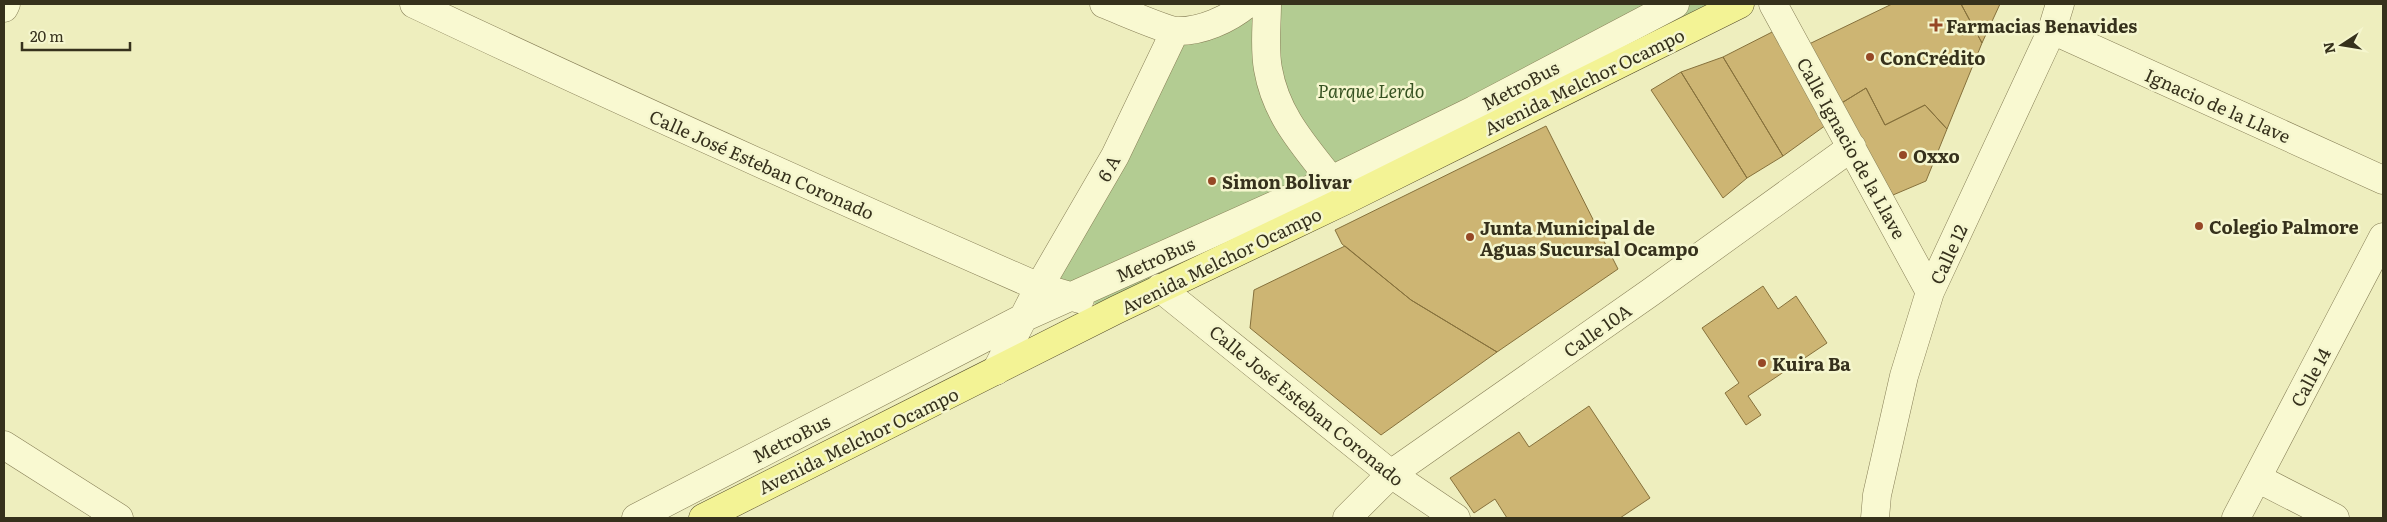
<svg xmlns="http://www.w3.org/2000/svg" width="2387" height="522" font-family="Literata,serif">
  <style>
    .green { fill: #b3cc92 }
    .building { fill: #cdb573; stroke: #86713c }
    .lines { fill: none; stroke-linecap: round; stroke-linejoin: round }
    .minor-casing { stroke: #877f57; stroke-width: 29 }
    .major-casing { stroke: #544b2b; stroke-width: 29 }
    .minor { stroke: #f9f9d1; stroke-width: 28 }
    .major { stroke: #f3f395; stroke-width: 28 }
    .poi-dot { fill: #964826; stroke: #f5f6ce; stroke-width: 2 }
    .labels { text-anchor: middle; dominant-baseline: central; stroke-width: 5; stroke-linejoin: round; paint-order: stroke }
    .poi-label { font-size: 18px; font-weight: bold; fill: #36311c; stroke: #f5f6ce; text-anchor: start }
    .street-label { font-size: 18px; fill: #36311c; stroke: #f5f6ce }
    .park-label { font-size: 18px; font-style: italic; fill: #375322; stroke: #f5f6ce }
  </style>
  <rect width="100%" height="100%" fill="#eeeebe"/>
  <path class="green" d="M1247,4H1740L1116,310L1039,287L1175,31Z"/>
  <path class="building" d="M1892,4H1961L1982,43L1947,129L1925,105L1885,125L1866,88L1840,104L1807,45Z
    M1961,4H2000L1982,43Z
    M1782,27L1833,120L1783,156L1723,57Z
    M1723,57L1783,156L1747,178L1681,72Z
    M1681,72L1747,178L1723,198L1651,90Z
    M1866,88L1885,125L1925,105L1947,129L1926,181L1893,195L1840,104Z
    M1546,126L1618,269L1497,352L1411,300L1342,244L1335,230Z
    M1345,246L1411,300L1497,352L1381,435L1250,328L1254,290Z
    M1763,286L1778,309L1796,296L1827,343L1748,396L1761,415L1746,425L1725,393L1739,383L1702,328Z
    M1589,406L1650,498L1620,518H1507L1495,499L1474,513L1450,478L1519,432L1529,447Z"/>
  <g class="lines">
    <g class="minor-casing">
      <path id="minor" d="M414,4C621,102 829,195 1039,287L1080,299
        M1104,4C1120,10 1162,29 1176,31C1201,32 1229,19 1247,4
        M1267,4C1267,25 1264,48 1268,69C1277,121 1311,152 1341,193
        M1773,4L1930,292
        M4,8L6,4
        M2052,30L2383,180
        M1160,288L1391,474L1456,518
        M996,371L1039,287L1115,156L1175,31
        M4,445L119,518
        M2257,478L2335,518
        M636,518L1023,318L1331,180L1474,110L1675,4
        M1347,518L1391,474L1651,292L1852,147
        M1875,518L1877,495L1904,376L1930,292L2052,30L2060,4
        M2236,518L2383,237"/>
    </g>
    <g class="major-casing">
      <path id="major" d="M703,518L1116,310L1346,200L1740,4"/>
    </g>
    <use href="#minor" class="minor"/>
    <use href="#major" class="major"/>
  </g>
  <g class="poi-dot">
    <path d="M1933.5 17.5h5v5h5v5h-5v5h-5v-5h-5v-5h5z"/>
    <circle cx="1870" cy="57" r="5"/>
    <circle cx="1903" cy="155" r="5"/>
    <circle cx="1212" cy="181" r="5"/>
    <circle cx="2199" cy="226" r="5"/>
    <circle cx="1470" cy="237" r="5"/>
    <circle cx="1762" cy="363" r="5"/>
  </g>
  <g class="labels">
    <g class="poi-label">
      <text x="1946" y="25">Farmacias Benavides</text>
      <text x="1880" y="57">ConCrédito</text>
      <text x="1913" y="155">Oxxo</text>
      <text x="1222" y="181">Simon Bolivar</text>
      <text x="2209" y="226">Colegio Palmore</text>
      <text x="1480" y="227">Junta Municipal de<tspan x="1480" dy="21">Aguas Sucursal Ocampo</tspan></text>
      <text x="1772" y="363">Kuira Ba</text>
    </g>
    <g class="street-label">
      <text transform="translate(1584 81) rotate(-26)">Avenida Melchor Ocampo</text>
      <text transform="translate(1520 85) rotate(-28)">MetroBus</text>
      <text transform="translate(2218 105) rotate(24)">Ignacio de la Llave</text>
      <text transform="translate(1852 148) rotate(61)">Calle Ignacio de la Llave</text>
      <text transform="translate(762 164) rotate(24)">Calle José Esteban Coronado</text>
      <text transform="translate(1108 168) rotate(-61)">6 A</text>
      <text transform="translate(1948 254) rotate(-65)">Calle 12</text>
      <text transform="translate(1155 259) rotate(-24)">MetroBus</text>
      <text transform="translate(1221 260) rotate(-26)">Avenida Melchor Ocampo</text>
      <text transform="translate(1597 330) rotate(-35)">Calle 10A</text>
      <text transform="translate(2310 377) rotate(-62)">Calle 14</text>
      <text transform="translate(1307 405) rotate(39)">Calle José Esteban Coronado</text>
      <text transform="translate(791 438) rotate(-27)">MetroBus</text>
      <text transform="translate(858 440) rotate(-26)">Avenida Melchor Ocampo</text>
    </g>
    <g class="park-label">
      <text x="1371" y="90">Parque Lerdo</text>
    </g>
  </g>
  <rect width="2387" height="522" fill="none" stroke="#36311c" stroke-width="10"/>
  <g transform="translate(2342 45) rotate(258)" stroke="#f5f6ce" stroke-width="4" paint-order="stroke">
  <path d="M0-4L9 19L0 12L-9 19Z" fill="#36311c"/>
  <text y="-8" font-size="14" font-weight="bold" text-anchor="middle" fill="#36311c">N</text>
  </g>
  <path d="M22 42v8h108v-8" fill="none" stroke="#36311c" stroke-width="2.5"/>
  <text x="30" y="42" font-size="15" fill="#36311c" stroke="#f5f6ce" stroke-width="4" paint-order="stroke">20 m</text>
</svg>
